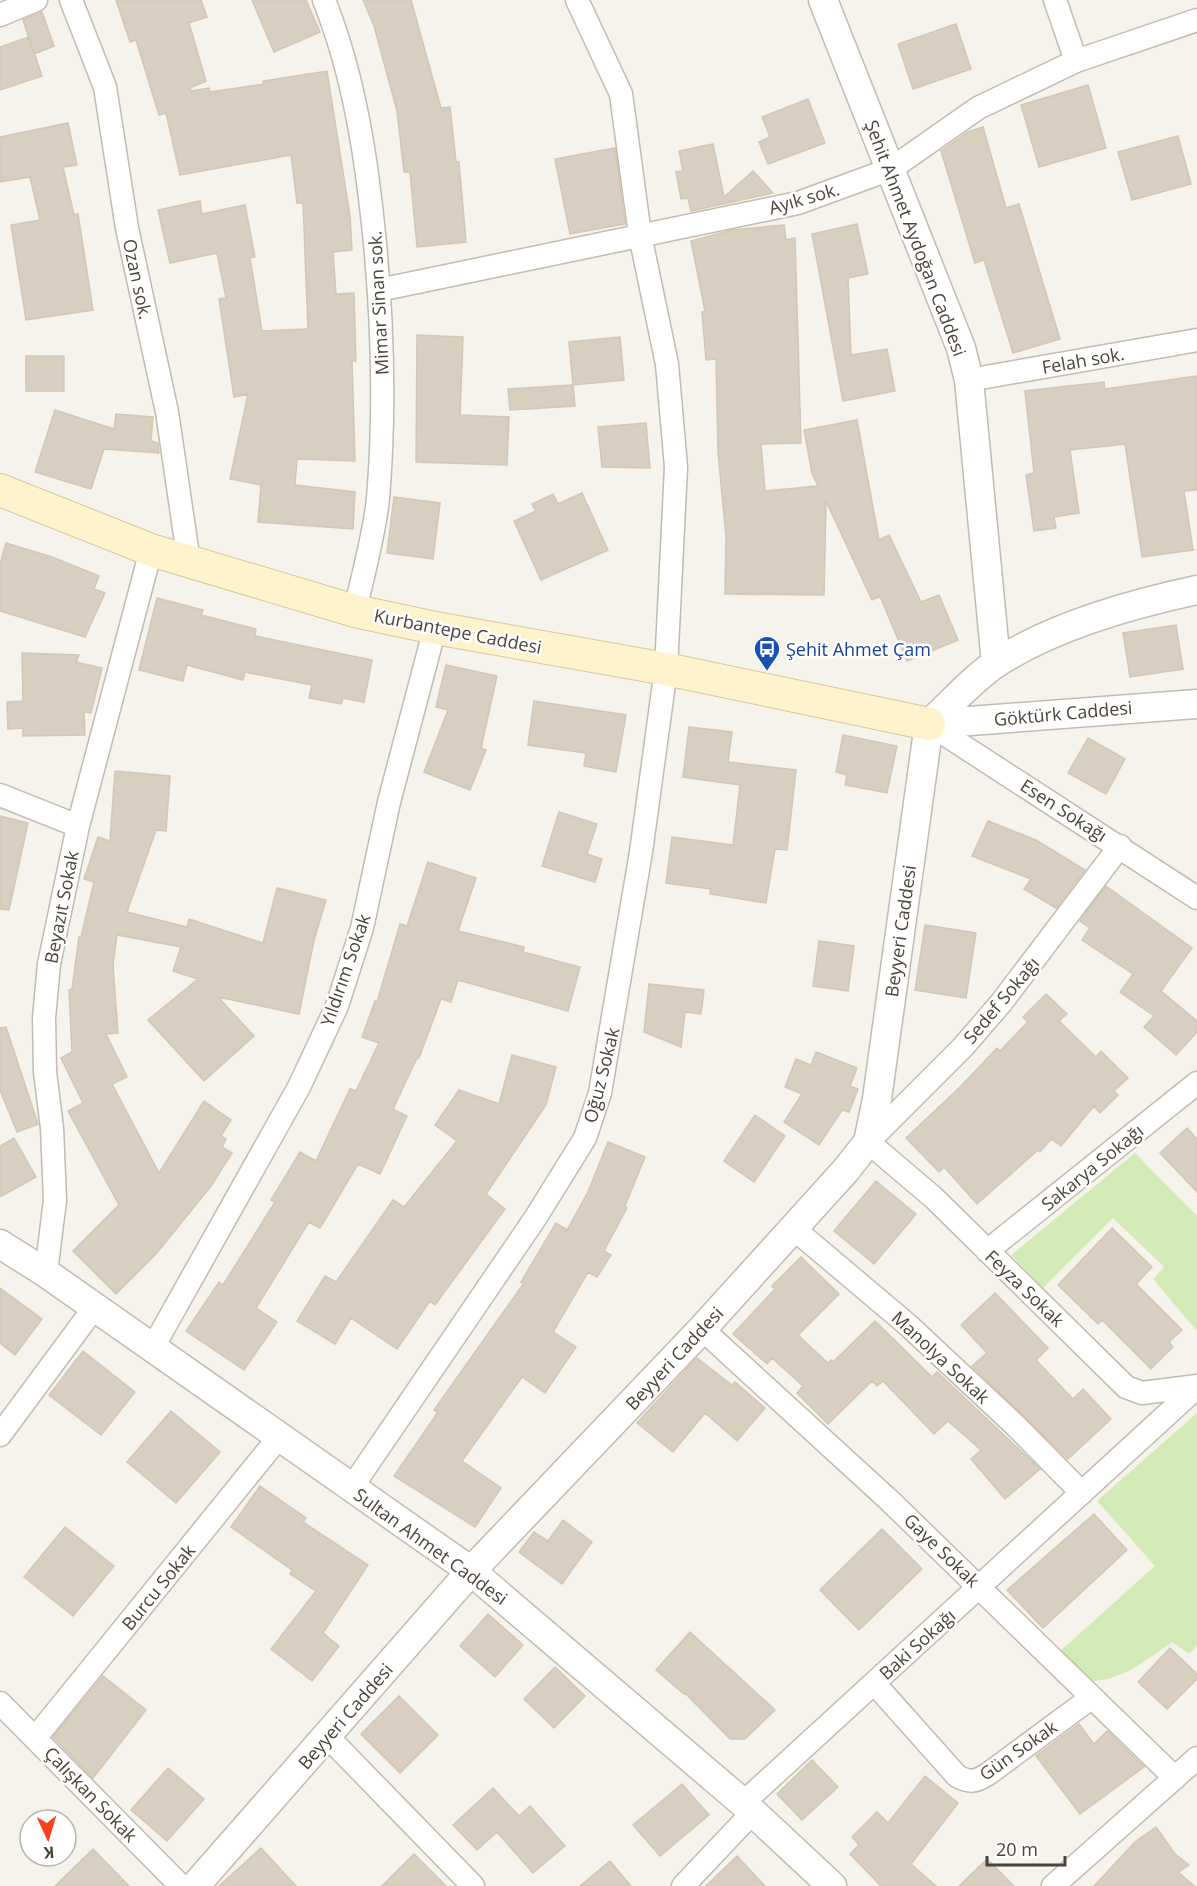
<svg xmlns="http://www.w3.org/2000/svg" width="1197" height="1886" font-family="'Open Sans',sans-serif">
  <style>
    .green { fill: #d2eab5 }
    .building { fill: #d8cfc1; stroke: #d3c7b4; stroke-width: 1.5 }
    .lines { fill: none; stroke-linecap: round; stroke-linejoin: round }
    .minor-casing { stroke: #c2bbae; stroke-width: 25 }
    .tertiary-casing { stroke: #c2bbae; stroke-width: 31 }
    .secondary-casing { stroke: #d6c79b; stroke-width: 34 }
    .minor { stroke: #fff; stroke-width: 22 }
    .tertiary { stroke: #fff; stroke-width: 28 }
    .secondary { stroke: #fff3cd; stroke-width: 32 }
    .labels { text-anchor: middle; dominant-baseline: central; stroke-width: 5; stroke-linejoin: round; paint-order: stroke }
    .street-label { font-size: 18px; fill: #4b4439; stroke: #fff }
    .transit-label { font-size: 18px; fill: #164399; stroke: #fff; text-anchor: start }
  </style>
  <rect width="100%" height="100%" fill="#f6f3ec"/>
  <path class="green" d="M1135,1153L1197,1216V1331L1153,1279L1164,1267L1113,1218L1043,1288L1011,1255Z
    M1197,1413V1645L1189,1654L1172,1642C1148,1659 1121,1681 1091,1681L1059,1652L1155,1566L1097,1501Z"/>
  <path class="building" d="M116,0H201L207,17L189,23L206,81L190,88L191,91L209,88L210,92L264,84L263,81L327,71L350,216L352,250L333,252L336,294L354,293L356,361H352L355,461L297,459L295,485L355,492L353,529L258,522L261,485L230,479L248,394L234,397L219,299L226,298L217,253L170,263L158,210L200,201L202,214L245,205L255,257L250,258L262,331L308,329L303,203H297L291,155L180,175L166,113L159,115L136,40L130,42Z
    M252,0H306L320,32L274,52Z
    M363,0H411L441,108L450,107L456,162H459L466,242L417,247L410,172H404L397,111L374,26Z
    M42,12L54,46L34,54L23,20Z
    M956,24L971,69L913,89L898,44Z
    M29,37L42,76L0,90V47Z
    M1088,85L1106,148L1039,167L1021,105Z
    M808,99L825,143L768,164L759,142L770,137L762,117Z
    M68,123L77,165L63,167L74,215L78,214L93,310L26,320L11,225L40,220L30,177L0,182V137Z
    M983,127L1006,208L1019,204L1060,339L1013,353L984,260L975,263L941,151L968,132Z
    M1178,136L1191,184L1132,200L1118,152Z
    M713,144L724,197L753,171L773,193L691,211L688,198L681,199L676,172L683,171L679,151Z
    M615,148L625,224L570,234L555,159Z
    M857,224L868,274L848,278L851,355L887,349L895,391L843,401L812,234Z
    M784,225L786,240L795,238L801,443L761,444L765,491L818,486L812,473L804,430L857,420L879,540L889,535L921,602L939,595L958,640L907,661L880,596L872,600L826,501L824,595L725,594L726,536L718,452L716,359L706,360L702,312L705,311L691,241L732,230Z
    M417,335L463,337L460,415L509,417L507,465L416,462Z
    M620,337L624,380L573,385L569,342Z
    M26,356H64V391H26Z
    M1197,376V490L1184,491L1193,550L1142,557L1125,444L1070,450L1079,513L1054,517L1056,528L1034,531L1026,475L1034,473L1025,391L1104,382L1105,389Z
    M573,385L575,406L510,410L508,389Z
    M55,410L114,429L116,414L153,417L151,441L158,443L159,453L104,449L91,489L35,472Z
    M646,423L650,468L602,467L598,427Z
    M582,493L608,550L541,580L514,521L536,511L532,504L553,494L558,504Z
    M394,497L440,503L433,559L387,553Z
    M6,543L52,557L99,576L94,589L105,593L85,637L0,611V564Z
    M157,598L203,610L201,615L256,629L255,636L372,660L364,702L343,698L341,704L309,698L312,685L245,672L243,680L187,665L183,681L139,670Z
    M1176,625L1183,669L1130,677L1123,633Z
    M22,653L79,655L76,662L102,668L91,713L84,712L85,735L23,736V728L8,729L7,702L23,701Z
    M446,665L497,676L481,748L486,750L470,790L424,772L448,710L436,707Z
    M534,701L626,715L616,772L584,766L586,753L528,745Z
    M689,727L732,732L728,762L796,770L787,850L775,849L766,903L710,894L711,889L666,883L672,837L733,845L740,785L683,777Z
    M843,735L897,746L887,793L845,785L847,775L836,772Z
    M1088,738L1125,759L1106,794L1068,773Z
    M115,771L170,776L166,831L156,830L127,912L187,927L189,919L263,943L277,888L326,900L314,940L299,1014L218,997L254,1036L204,1081L148,1020L198,979L173,971L181,947L117,935L113,965L118,1033L106,1034L127,1077L112,1084L159,1173L204,1101L231,1120L221,1136L226,1139L222,1147L232,1153L211,1186L156,1254L116,1294L73,1251L119,1205L68,1111L83,1103L61,1058L72,1052L69,990L72,989L79,937H81L94,882L84,879L98,837L110,841Z
    M559,812L597,824L587,854L602,859L595,882L542,866Z
    M0,816L28,823L9,910L0,909Z
    M988,821L1036,840L1085,870L1056,908L1024,889L1031,879L972,856Z
    M428,862L476,878L458,931L524,947L523,952L580,967L568,1011L458,980L451,1002L441,999L419,1058H417L393,1109L407,1116L380,1174L358,1164L320,1228L309,1222L256,1308L277,1322L244,1370L186,1331L219,1282L223,1285L275,1202L271,1200L300,1152L316,1161L350,1089L356,1091L379,1043L362,1037L375,1001L377,1002L400,924L407,926Z
    M1106,886L1192,948L1161,991L1197,1021V1032L1176,1055L1144,1027L1154,1016L1120,992L1133,974L1082,940L1090,928L1080,921Z
    M925,925L976,933L966,998L915,990Z
    M819,941L854,946L848,991L813,986Z
    M649,984L704,990L701,1014L685,1012L681,1047L644,1032Z
    M1046,994L1067,1014L1059,1021L1096,1057L1101,1051L1128,1078L1114,1091L1118,1095L1100,1113L1094,1106L1061,1146L1051,1139L1040,1152L1038,1150L977,1204L944,1167L939,1172L906,1138L960,1087L997,1048L1000,1051L1028,1022L1023,1017Z
    M6,1027L38,1124L17,1132L0,1090V1028Z
    M816,1052L857,1068L850,1086L858,1089L849,1112L842,1110L819,1145L784,1122L802,1094L785,1087L796,1059L811,1065Z
    M512,1055L556,1067L546,1105L486,1194L505,1209L435,1305L430,1301L397,1349L351,1318L335,1344L297,1321L325,1276L336,1282L393,1200L404,1207L457,1141L435,1125L459,1090L499,1104Z
    M755,1115L785,1136L754,1182L724,1161Z
    M1187,1128L1197,1139V1192L1160,1153Z
    M14,1138L36,1177L0,1197V1146Z
    M608,1142L645,1157L625,1206L627,1208L604,1251L611,1255L597,1277L588,1272L553,1332L576,1347L545,1393L522,1377L462,1461L501,1488L475,1527L394,1476L438,1412L434,1410L524,1283L521,1282L556,1223L567,1230L588,1192Z
    M876,1181L916,1214L874,1264L834,1231Z
    M1112,1228L1152,1267L1136,1284L1182,1330L1169,1342L1173,1347L1151,1369L1102,1320L1098,1324L1058,1285Z
    M801,1257L839,1294L798,1335L828,1363L831,1360L833,1362L875,1321L932,1377L937,1372L1040,1469L1005,1499L971,1459L981,1450L948,1421L934,1434L883,1381L877,1386L872,1381L828,1424L797,1393L803,1386L772,1358L767,1364L733,1334L775,1289L772,1286Z
    M0,1288L42,1319L15,1355L0,1343Z
    M995,1293L1048,1348L1036,1360L1073,1399L1083,1389L1111,1419L1068,1459L972,1366L987,1353L961,1325Z
    M83,1351L135,1392L101,1435L49,1395Z
    M697,1358L732,1385L735,1382L765,1408L737,1441L705,1413L673,1452L637,1423Z
    M171,1411L220,1452L176,1503L127,1462Z
    M260,1486L306,1518L303,1522L368,1565L323,1633L339,1646L312,1681L271,1649L316,1591L290,1574L292,1570L231,1527Z
    M1094,1514L1127,1550L1043,1628L1007,1590Z
    M563,1520L592,1542L562,1584L519,1552L534,1532L548,1541Z
    M65,1527L114,1566L73,1616L24,1577Z
    M882,1529L922,1569L859,1630L820,1590Z
    M488,1614L523,1645L495,1677L460,1646Z
    M690,1632L775,1710L745,1739H730L685,1693L684,1694L656,1670Z
    M1170,1648L1197,1674V1679L1167,1709L1138,1682Z
    M555,1667L585,1696L554,1728L524,1699Z
    M103,1676L146,1710L93,1778L53,1737Z
    M399,1696L438,1735L400,1773L361,1734Z
    M1079,1724L1094,1744L1107,1731L1144,1767L1080,1814L1036,1756Z
    M812,1760L838,1787L802,1820L777,1794Z
    M168,1768L204,1799L167,1841L131,1810Z
    M925,1776L958,1803L911,1864L936,1886H881L850,1854L859,1845L852,1837L877,1812L888,1823Z
    M682,1784L709,1815L660,1856L633,1825Z
    M493,1788L519,1816L530,1806L565,1846L533,1873L497,1832L477,1850L453,1825Z
    M1156,1827L1175,1854L1189,1865L1178,1872L1194,1886H1094L1135,1842Z
    M261,1848L296,1886H219Z
    M93,1849L129,1886H55Z
    M414,1854L446,1886H382Z
    M737,1856L765,1886H706Z
    M987,1859L1014,1886H959Z
    M610,1861L631,1886H580Z"/>
  <g class="lines">
    <g class="minor-casing">
      <path id="minor" d="M71,0L105,87L127,228L167,412L189,562
        M324,0C355,78 367,161 375,244C383,329 385,414 378,499C374,536 363,574 355,611
        M1055,0L1076,61
        M0,15L36,0
        M379,290L798,203L891,169L978,108L1076,61L1197,20
        M969,380L1197,340
        M929,724L1197,898
        M0,795L78,826
        M1120,846L1001,1003L963,1047L868,1142L934,1198L1126,1387L1142,1393L1197,1386
        M793,1228L908,1325L1015,1425L1082,1493
        M987,1251L1197,1083
        M46,1273L55,1200L52,1128L45,1072L44,1018L49,964L78,826L151,550
        M702,1329L890,1501L1175,1778
        M152,1349L299,1087L337,1006L362,928L389,802L435,628
        M0,1435L94,1308
        M352,1487L536,1217L585,1138L600,1093L641,852L666,669L676,467L667,364L640,235L621,94L577,0
        M874,1683L957,1776C970,1783 975,1782 988,1774L1091,1698
        M0,1703L181,1886
        M327,1736L473,1886
        M36,1737L279,1437
        M743,1803L1197,1387
        M683,1886L753,1812
        M1053,1886L1197,1758"/>
    </g>
    <g class="tertiary-casing">
      <path id="tertiary" d="M823,0L961,348L969,380L996,663
        M929,724C951,704 973,678 998,662C1054,626 1132,604 1197,590
        M929,724L1197,704
        M0,1244L46,1273L471,1571L743,1803L832,1886
        M195,1886L471,1571L702,1329L846,1170L868,1142L877,1099L929,724"/>
    </g>
    <g class="secondary-casing">
      <path id="secondary" d="M0,490L151,550L355,611L435,628L666,669L929,724"/>
    </g>
    <use href="#minor" class="minor"/>
    <use href="#tertiary" class="tertiary"/>
    <use href="#secondary" class="secondary"/>
  </g>
  <defs>
    <g id="bus-pin" transform="scale(1.35)"><path d="M0 17L-7.5 6A9.5 9.5 0 1 1 7.5 6Z" fill="#1a4fb4" stroke="#fff"/><path d="M-5-6H5V4H4V6H2V4H-2V6H-4V4H-5ZM-3.5-4V0h7V-4ZM-3.5 1.2v1.5H-2V1.2ZM2 1.2v1.5H3.5V1.2Z" fill="#fff"/></g>
  </defs>
  <g fill-rule="evenodd">
    <use href="#bus-pin" x="767" y="649"/>
  </g>
  <g class="labels">
    <g class="street-label">
      <text transform="translate(804 198) rotate(-16)">Ayık sok.</text>
      <text transform="translate(916 238) rotate(69)">Şehit Ahmet Aydoğan Caddesi</text>
      <text transform="translate(138 279) rotate(78)">Ozan sok.</text>
      <text transform="translate(378 303) rotate(-93)">Mimar Sinan sok.</text>
      <text transform="translate(1083 360) rotate(-10)">Felah sok.</text>
      <text transform="translate(458 631) rotate(11)">Kurbantepe Caddesi</text>
      <text transform="translate(1063 713) rotate(-5)">Göktürk Caddesi</text>
      <text transform="translate(1064 810) rotate(33)">Esen Sokağı</text>
      <text transform="translate(61 907) rotate(-79)">Beyazıt Sokak</text>
      <text transform="translate(900 931) rotate(-82)">Beyyeri Caddesi</text>
      <text transform="translate(345 970) rotate(-71)">Yıldırım Sokak</text>
      <text transform="translate(1001 1000) rotate(-50)">Sedef Sokağı</text>
      <text transform="translate(601 1075) rotate(-76)">Oğuz Sokak</text>
      <text transform="translate(1092 1167) rotate(-39)">Sakarya Sokağı</text>
      <text transform="translate(1025 1288) rotate(44)">Feyza Sokak</text>
      <text transform="translate(941 1357) rotate(43)">Manolya Sokak</text>
      <text transform="translate(674 1358) rotate(-47)">Beyyeri Caddesi</text>
      <text transform="translate(431 1546) rotate(36)">Sultan Ahmet Caddesi</text>
      <text transform="translate(942 1550) rotate(44)">Gaye Sokak</text>
      <text transform="translate(158 1587) rotate(-51)">Burcu Sokak</text>
      <text transform="translate(917 1644) rotate(-42)">Baki Sokağı</text>
      <text transform="translate(345 1716) rotate(-49)">Beyyeri Caddesi</text>
      <text transform="translate(1018 1750) rotate(-35)">Gün Sokak</text>
      <text transform="translate(91 1794) rotate(46)">Çalışkan Sokak</text>
    </g>
    <g class="transit-label">
      <text x="786" y="649">Şehit Ahmet Çam</text>
    </g>
  </g>
  <g transform="translate(48 1838) rotate(176)"><circle r="28" fill="#ffffff" stroke="#b7b4b0" stroke-width="1.5"/>
  <path d="M0-4.5L10 22L0 15L-10 22Z" fill="#fc3f1d"/>
  <text y="-9" font-size="16" font-weight="bold" text-anchor="middle" fill="#4b4439">K</text>
  </g>
  <path d="M987 1856v9h78v-9" fill="none" stroke="#4b4439" stroke-width="3"/>
  <text x="996" y="1856" font-size="18" fill="#4b4439" stroke="#ffffff" stroke-width="4.5" paint-order="stroke">20 m</text>
</svg>
